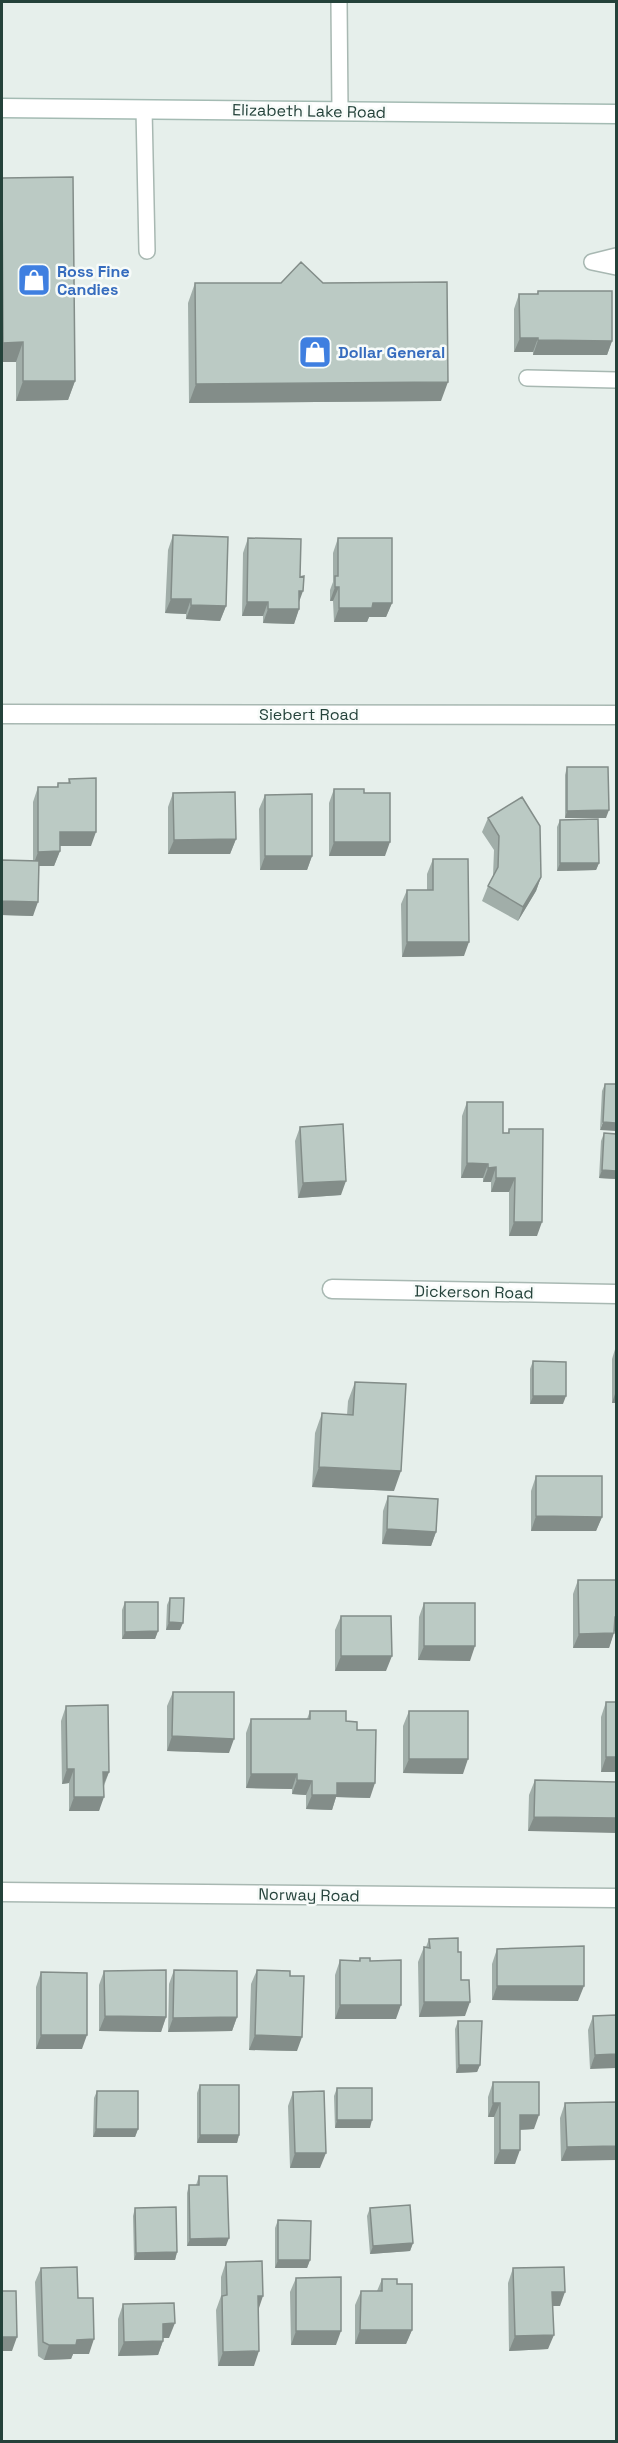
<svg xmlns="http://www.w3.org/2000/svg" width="618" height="2443" font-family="'Space Grotesk',sans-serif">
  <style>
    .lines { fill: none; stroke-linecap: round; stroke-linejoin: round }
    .service-casing { stroke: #a8b8b2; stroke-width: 18 }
    .minor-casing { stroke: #a8b8b2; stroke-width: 21 }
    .secondary-casing { stroke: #a4bbb3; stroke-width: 21 }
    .service { stroke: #fff; stroke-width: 15 }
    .minor { stroke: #fff; stroke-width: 18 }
    .secondary { stroke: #fff; stroke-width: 18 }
    .wall { fill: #a1aea9 }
    .shaded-wall { fill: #838d89 }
    .building { fill: #bbcac4; stroke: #838d89; stroke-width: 1.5 }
    .labels { text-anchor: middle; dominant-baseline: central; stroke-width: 5; stroke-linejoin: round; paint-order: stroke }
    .street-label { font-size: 16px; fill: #24423a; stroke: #f7fbf9 }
    .shop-label { font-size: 16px; font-weight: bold; fill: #366cbe; stroke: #f7fbf9; text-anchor: start }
  </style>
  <rect width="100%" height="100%" fill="#e6efeb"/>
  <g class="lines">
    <g class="service-casing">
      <path id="service" d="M339,2L340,111
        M144,109L147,251
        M616,256L592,262L616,267
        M527,378L616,380"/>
    </g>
    <g class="minor-casing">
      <path id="minor" d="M2,714L616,715
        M332,1289L616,1294
        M2,1892L616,1898"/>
    </g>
    <g class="secondary-casing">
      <path id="secondary" d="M2,108L616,114"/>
    </g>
    <use href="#service" class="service"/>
    <use href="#minor" class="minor"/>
    <use href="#secondary" class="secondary"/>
  </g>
  <path class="wall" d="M2,178L75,381L68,400L16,401V362H2Z
    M195,283L441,401L189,403L188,303Z
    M538,291L612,341L607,355H533V352H514V309L519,294H537Z
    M173,535L226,606L220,621L186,619V614L165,613L168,550Z
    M248,538L299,609L294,624L263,623V616H242L243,553Z
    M338,538L392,603L386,617H369L367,622H334L333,601H330V590L333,582V553Z
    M567,767L606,818H565V775Z
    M69,779L91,846H60V851L54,866H39L33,916L2,915V860L33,861V802L38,787H57L58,783H68Z
    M334,789L364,793L385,856H329V803Z
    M173,793L236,839L230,854H168V807Z
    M265,795L312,856L307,870H260L259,809Z
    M488,818L541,877L536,891L518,921L482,901L488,886L493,876L494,850L482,832Z
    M560,820L599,863L596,870L557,871V827Z
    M433,859L464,956L402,957L401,904L407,890H427V874Z
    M605,1084H616L600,1130L602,1091Z
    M467,1102L503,1133H508L509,1129L537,1236H509V1192H491V1182H483V1178H461L462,1116Z
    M300,1127L341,1195L298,1198L295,1141Z
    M604,1133L616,1134V1179L599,1178L601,1141Z
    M616,1346V1403H612V1359Z
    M533,1361L563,1404H530V1369Z
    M355,1382L394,1491L312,1487L315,1433L322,1413L347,1415L348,1401Z
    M536,1476L602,1517L596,1531H531V1491Z
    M388,1496L436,1532L431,1546L382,1544L383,1511Z
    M578,1580L614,1631L609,1648H573V1594Z
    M170,1598L180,1630H166L167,1605Z
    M125,1602L158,1631L155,1639H122V1610Z
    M424,1603L470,1661L418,1660L419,1617Z
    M341,1616L386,1671H335V1630Z
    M173,1692L229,1753L167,1751V1706Z
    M606,1702H616V1772H601V1717Z
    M66,1706L109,1772L104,1786L99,1811H69V1783L62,1784L61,1721Z
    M310,1711L346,1721L357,1730L370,1798L336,1797L332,1810L306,1809V1795L292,1794V1789L246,1788V1733L251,1719H307Z
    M409,1711L463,1774L403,1773V1726Z
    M535,1780L616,1782L528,1831L529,1795Z
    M429,1939L458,1952L465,2016L419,2017L418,1962L424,1947H426Z
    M497,1949L578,2001L492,2000V1964Z
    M360,1958L370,1961L396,2019H335V1975L340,1960L359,1961Z
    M174,1970L237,2017L232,2031L168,2032L169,1984Z
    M257,1970L290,1976L297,2051L249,2050L251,1984Z
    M104,1971L166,2017L161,2032L99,2031V1985Z
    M41,1972L82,2049H36V1987Z
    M616,2015L590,2069L588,2030L593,2016Z
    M458,2021L480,2065L477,2072L456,2073L455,2029Z
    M493,2082L534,2129L520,2130L515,2164H494V2117H488V2097Z
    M200,2085L239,2135L237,2143H197V2093Z
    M337,2088L370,2128H335L334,2096Z
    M97,2091L138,2129L135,2137H93L94,2098Z
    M293,2092L320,2168H290L288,2106Z
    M616,2102L561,2161L560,2118L565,2103Z
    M199,2176L226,2246H187V2193L189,2185H196Z
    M135,2208L177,2252L175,2260H134L133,2216Z
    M370,2208L413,2243L410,2251L370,2254L367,2216Z
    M278,2220L310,2260L307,2268H275V2228Z
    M226,2262L254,2366H218L216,2310L221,2296V2277Z
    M41,2268L78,2298L89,2354H73L71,2359L44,2360L38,2356L35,2282Z
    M513,2268L560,2306H553L548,2349L509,2351L508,2283Z
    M296,2278L336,2345H291L290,2292Z
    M382,2279L397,2284L412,2330L406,2344H355V2305L361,2291H377Z
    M123,2304L169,2338H163V2341L158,2355L118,2356V2319Z"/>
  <path class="shaded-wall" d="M520,338H538L533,352H514Z
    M538,340L612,341L607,355H533Z
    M23,342L16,362H2V346L3,343Z
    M23,381H75L68,400L16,401Z
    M448,382L441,401L189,403L196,384Z
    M335,587H339L333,601H330Z
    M299,591H303L298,605Z
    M171,599H191L186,614L165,613Z
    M247,602H268L263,616H242Z
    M373,603H392L386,617H369L367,622H334L339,608Z
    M191,605L226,606L220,621L186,619Z
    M268,609H299L294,624L263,623Z
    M609,810L606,818H565L567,811Z
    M60,832H96L91,846H54Z
    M236,839L230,854H168L174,840Z
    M334,842H390L385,856H329Z
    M60,851L54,866H33L38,852Z
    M265,856H312L307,870H260Z
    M560,863H599L596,870L557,871Z
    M541,877L536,891L518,921L523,907Z
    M2,901L38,902L33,916L2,915Z
    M407,942H469L464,956L402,957Z
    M603,1122L616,1123V1131L600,1130Z
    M467,1163L488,1164L483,1178H461Z
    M496,1167L491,1182H483L488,1168Z
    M602,1170L616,1171V1179L599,1178Z
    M496,1178H515L509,1192H491Z
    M346,1181L341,1195L298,1198L303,1183Z
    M514,1222H542L537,1236H509Z
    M616,1391V1403H612Z
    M533,1396H566L563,1404H530Z
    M319,1467L401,1471L394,1491L312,1487Z
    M536,1516L602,1517L596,1531H531Z
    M387,1529L436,1532L431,1546L382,1544Z
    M615,1617H616V1631H609Z
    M169,1622L183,1623L180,1630H166Z
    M158,1631L155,1639H122L125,1632Z
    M614,1633L609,1648H573L579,1634Z
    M424,1646H475L470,1661L418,1660Z
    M341,1656H392L386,1671H335Z
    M172,1736L234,1739L229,1753L167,1751Z
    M606,1757H616V1772H601Z
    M409,1759H468L463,1774L403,1773Z
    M67,1769H74L69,1783L62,1784Z
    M103,1772H109L103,1786Z
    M251,1774H297L292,1789L246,1788Z
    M297,1780L312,1781L306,1795L292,1794Z
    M337,1783H375L370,1798L336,1797L332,1810L306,1809L312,1795Z
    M74,1797H104L99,1811H69Z
    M534,1817L616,1818V1833L528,1831Z
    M497,1986H584L578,2001L492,2000Z
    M424,2002H470L465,2016L419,2017Z
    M340,2005H401L396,2019H335Z
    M105,2016L166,2017L161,2032L99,2031Z
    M237,2017L232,2031L168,2032L173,2018Z
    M41,2035H87L82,2049H36Z
    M255,2035L302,2037L297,2051L249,2050Z
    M616,2054V2068L590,2069L595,2055Z
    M459,2065H480L477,2072L456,2073Z
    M493,2103H500L494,2117H488Z
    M520,2115H539L534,2129L515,2130Z
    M337,2120H372L370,2128H335Z
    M96,2129H138L135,2137H93Z
    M200,2135H239L237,2143H197Z
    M616,2146V2160L561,2161L567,2147Z
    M500,2150H520L515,2164H494Z
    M295,2153H326L320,2168H290Z
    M229,2238L226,2246H187L190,2239Z
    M413,2243L410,2251L370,2254L373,2246Z
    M177,2252L175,2260H134L136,2253Z
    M278,2260H310L307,2268H275Z
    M552,2292H565L560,2306H547Z
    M258,2296H263L258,2311Z
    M175,2323L169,2338H158L163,2324Z
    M360,2330H412L406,2344H355Z
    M296,2331H341L336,2345H291Z
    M554,2335L548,2349L509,2351L515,2336Z
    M2,2337H17L12,2351H2Z
    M94,2339L89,2354H73L71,2359L44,2360L49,2345L77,2340Z
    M163,2341L158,2355L118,2356L124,2342Z
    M259,2351L254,2366H218L223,2352Z"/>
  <path class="building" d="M73,177L75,381H23V342L3,343L2,178Z
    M301,262L323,283L447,282L448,382L196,384L195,283H281Z
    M538,291H612V341L538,340V338H520L519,294H538Z
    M173,535L228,537L226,606L191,605V599H171Z
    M248,538L301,539L300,577L304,576L303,591H299V609H268V602H247Z
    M338,538H392V603H373L372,608H339V587H335V576H338Z
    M567,767H608L609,810L567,811Z
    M96,778V832H60V851L38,852V787H58V783H70L69,779Z
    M334,789H364V793H390V842H334Z
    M235,792L236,839L174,840L173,793Z
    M312,794V856H265V795Z
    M522,797L540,826L541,877L523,907L488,886L498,867L499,836L488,818Z
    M598,819L599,863H560V820Z
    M433,859H468L469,942H407V890H433Z
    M2,860L39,861L38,902L2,901Z
    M605,1084H616V1123L603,1122Z
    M467,1102H503V1133H509V1129H543L542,1222H514L515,1178H496V1167L488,1168V1164L467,1163Z
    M343,1124L346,1181L303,1183L300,1127Z
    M604,1133L616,1134V1171L602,1170Z
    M533,1361L566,1362V1396H533Z
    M355,1382L406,1384L401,1471L319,1467L322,1413L353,1415Z
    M536,1476H602V1517L536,1516Z
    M388,1496L438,1499L436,1532L387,1529Z
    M578,1580H616V1617H615L614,1633L579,1634Z
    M170,1598H184L183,1623L169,1622Z
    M125,1602H158V1631L125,1632Z
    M424,1603H475V1646H424Z
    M341,1616H391L392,1656H341Z
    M173,1692H234V1739L172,1736Z
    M606,1702H616V1757H606Z
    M108,1705L109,1772H103L104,1797H74V1769H67L66,1706Z
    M310,1711H346V1721L357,1722V1730H376L375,1783H337V1795H312V1781L297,1780V1774H251V1719H310Z
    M409,1711H468V1759H409Z
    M535,1780L616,1782V1818L534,1817Z
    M458,1938V1952H461V1980H469L470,2002H424V1947L430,1948L429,1939Z
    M584,1946V1986H497V1949Z
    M360,1958H370V1961L401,1960V2005H340V1960L360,1961Z
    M166,1970V2017L105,2016L104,1971Z
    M174,1970L237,1971V2017L173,2018Z
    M257,1970L290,1971V1976H304L302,2037L255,2035Z
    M41,1972L87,1973V2035H41Z
    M616,2015V2054L595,2055L593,2016Z
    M458,2021H482L480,2065H459Z
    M493,2082H539V2115H520V2150H500V2103H493Z
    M200,2085H239V2135H200Z
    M337,2088H372V2120H337Z
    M97,2091H138V2129H96Z
    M324,2091L326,2153H295L293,2092Z
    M616,2102V2146L567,2147L565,2103Z
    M199,2176H227L229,2238L190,2239L189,2185H199Z
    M410,2205L413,2243L373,2246L370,2208Z
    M176,2207L177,2252L136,2253L135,2208Z
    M278,2220L311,2221L310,2260H278Z
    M262,2261L263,2296H258L259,2351L223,2352L222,2296L227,2295L226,2262Z
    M77,2267L78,2298H93L94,2339L77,2340L76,2345H49L43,2342L41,2268Z
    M564,2267L565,2292H552L554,2335L515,2336L513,2268Z
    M341,2277V2331H296V2278Z
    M382,2279H397V2284H412V2330H360L361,2291H382Z
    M2,2291H16L17,2337H2Z
    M174,2303L175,2323L163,2324V2341L124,2342L123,2304Z"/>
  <defs>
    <g id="shop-square" transform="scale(1.725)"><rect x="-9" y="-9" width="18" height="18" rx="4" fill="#3f7fe0" stroke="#f7fbf9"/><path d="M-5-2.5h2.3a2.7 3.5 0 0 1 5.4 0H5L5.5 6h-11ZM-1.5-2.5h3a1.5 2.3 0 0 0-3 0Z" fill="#fff"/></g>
  </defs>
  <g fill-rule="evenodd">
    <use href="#shop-square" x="34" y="280"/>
    <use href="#shop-square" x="315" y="352"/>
  </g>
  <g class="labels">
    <g class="street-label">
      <text transform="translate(309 111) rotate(1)">Elizabeth Lake Road</text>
      <text x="309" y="714">Siebert Road</text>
      <text transform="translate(474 1292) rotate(1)">Dickerson Road</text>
      <text transform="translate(309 1895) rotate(1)">Norway Road</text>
    </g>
    <g class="shop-label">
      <text x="57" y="271">Ross Fine<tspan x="57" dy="18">Candies</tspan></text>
      <text x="338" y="352">Dollar General</text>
    </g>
  </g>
  <rect width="618" height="2443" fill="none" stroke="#24423a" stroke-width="6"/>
</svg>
